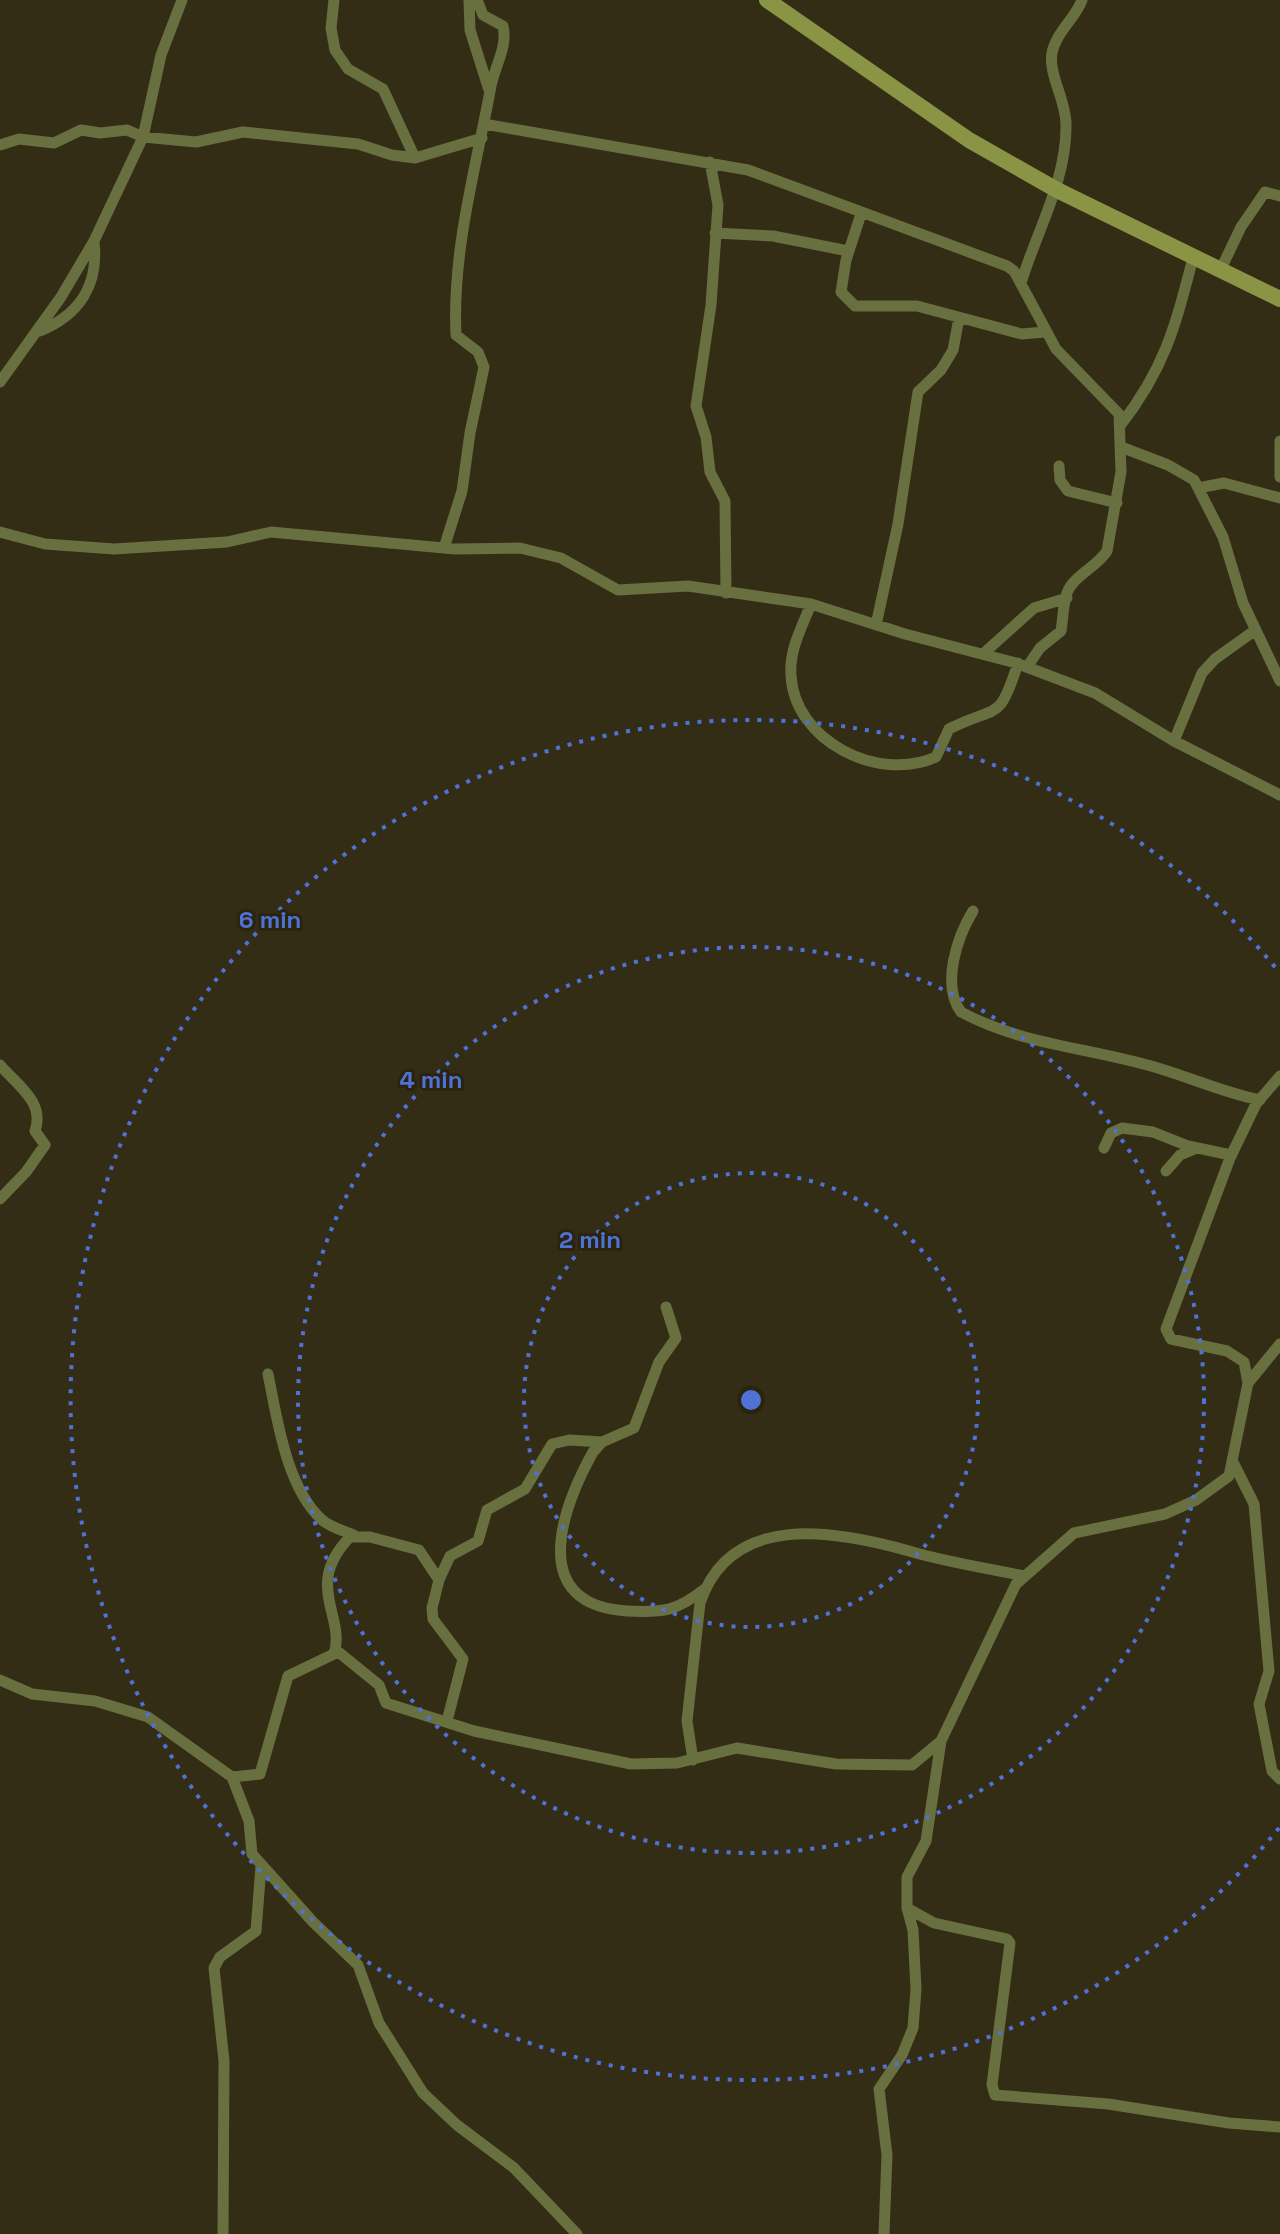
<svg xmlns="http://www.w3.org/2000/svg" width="1280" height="2234" font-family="'Space Grotesk',sans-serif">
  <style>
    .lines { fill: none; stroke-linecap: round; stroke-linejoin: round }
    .street { stroke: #68703f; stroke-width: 11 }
    .secondary { stroke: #899544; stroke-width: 16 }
    .ring { fill: none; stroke: #4f72d6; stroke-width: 4; stroke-dasharray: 4 8 }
    .centre { fill: #4f72d6; stroke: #2a230d; stroke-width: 4 }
    .ring-label { font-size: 24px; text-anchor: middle; font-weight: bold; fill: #4f72d6; stroke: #2a230d; stroke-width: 6; stroke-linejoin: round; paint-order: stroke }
  </style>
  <rect width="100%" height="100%" fill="#342d16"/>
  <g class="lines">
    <path class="street" d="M334,0L331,28L335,50L348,69L383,89L415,158
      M469,0L470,30L489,90
      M484,124L748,170L1007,266L1014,271L1056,349L1119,414L1121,472L1107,551C1097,567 1073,576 1067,593C1063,604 1063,619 1061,631L1040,648L1027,667
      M0,145L19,139L54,143L81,130L100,133L127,130L143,137L196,142L243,132L358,144L392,155L415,158L482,138
      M710,162L718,205L711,305L696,406L706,437L710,472L725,501L726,593
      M861,214L846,260L841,292L855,306H917L1022,334L1045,332
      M715,233L773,236L848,251
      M1220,271L1241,227L1265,192L1280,196
      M1021,283C1037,230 1067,180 1066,124C1066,101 1048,73 1052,53C1056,32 1075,19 1082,0
      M40,331C79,315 99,285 94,242
      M0,382L61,297L94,241L143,137L161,55L182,0
      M1120,426C1165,368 1175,327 1193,258
      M1280,441V477
      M1121,447L1168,465L1194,480L1223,537L1243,603L1280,681
      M1059,466L1060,480L1068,491L1117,503
      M1198,488L1224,483L1280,498
      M0,532L45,544L114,549L227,542L271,532L455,549L520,548L561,558L618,590L688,586L811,604L905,634L1016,663L1095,693L1174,741L1280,795
      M444,548L462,491L470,433L484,367L478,352L456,335C452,250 476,168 491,86C495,66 508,46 503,26L483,15L477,0
      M811,604C802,627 789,650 791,675C794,741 878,783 936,757L949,729C999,704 999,723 1018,663
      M876,625L898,524L918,392L941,370L953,350L959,318
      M983,654L1034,608L1067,598
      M1174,741L1202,673L1215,659L1254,631
      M973,911C957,937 941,985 961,1012C1024,1046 1094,1048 1161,1069C1194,1079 1225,1093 1260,1100
      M0,1065C18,1086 45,1102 35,1131L45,1145L26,1172L0,1199
      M1104,1148L1111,1133L1122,1128L1153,1132L1188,1146L1231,1155
      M1166,1171L1180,1155L1197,1148
      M666,1307L676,1338L659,1362L634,1428L602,1442L593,1452C561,1510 527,1605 627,1611C664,1613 677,1611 706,1588
      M268,1374C277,1418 286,1486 321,1519C329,1527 344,1531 354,1535
      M1248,1383L1280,1344
      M1234,1464L1254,1504L1269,1671L1259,1704L1272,1771L1280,1779
      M336,1650L379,1685L386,1703L474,1731L631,1764L677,1763L737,1748L836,1764L912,1765L941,1741
      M0,1680L32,1694L95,1701L148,1717L232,1777L249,1821L252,1854L313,1922L358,1965L379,2023L423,2093L457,2125L514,2168L577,2234
      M447,1721L463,1659L433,1619L432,1608L439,1580L450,1556L478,1541L487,1510L525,1489L552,1444L569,1440L602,1442
      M693,1760L687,1721L700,1603C731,1510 837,1531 909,1551C946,1562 986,1568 1024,1576
      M232,1777L260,1774L288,1676L334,1654C346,1616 303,1585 350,1537H370L419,1550L439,1580
      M907,1908L934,1923L1007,1939L1010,1943L992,2085L995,2095L1108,2104L1229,2123L1280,2127
      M223,2234L224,2061L214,1968L220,1957L256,1931L261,1866
      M884,2234L887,2155L879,2089L902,2055L913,2028L916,1989L913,1930L907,1908V1877L926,1841L941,1741L1016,1584L1074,1533L1165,1514L1196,1500L1229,1476L1248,1383L1244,1362L1227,1351L1171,1339L1166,1329L1230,1158L1256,1104L1280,1076"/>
    <path class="secondary" d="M767,0L969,140L1057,190L1280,299"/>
  </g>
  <g class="ring">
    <circle cx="751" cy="1400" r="227"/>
    <circle cx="751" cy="1400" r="453"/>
    <path d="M1279 1828A680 680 0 1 1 1279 972"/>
  </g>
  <circle cx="751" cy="1400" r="12" class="centre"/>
  <g class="ring-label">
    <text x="270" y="928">6 min</text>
    <text x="431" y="1088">4 min</text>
    <text x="590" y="1248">2 min</text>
  </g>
</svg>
